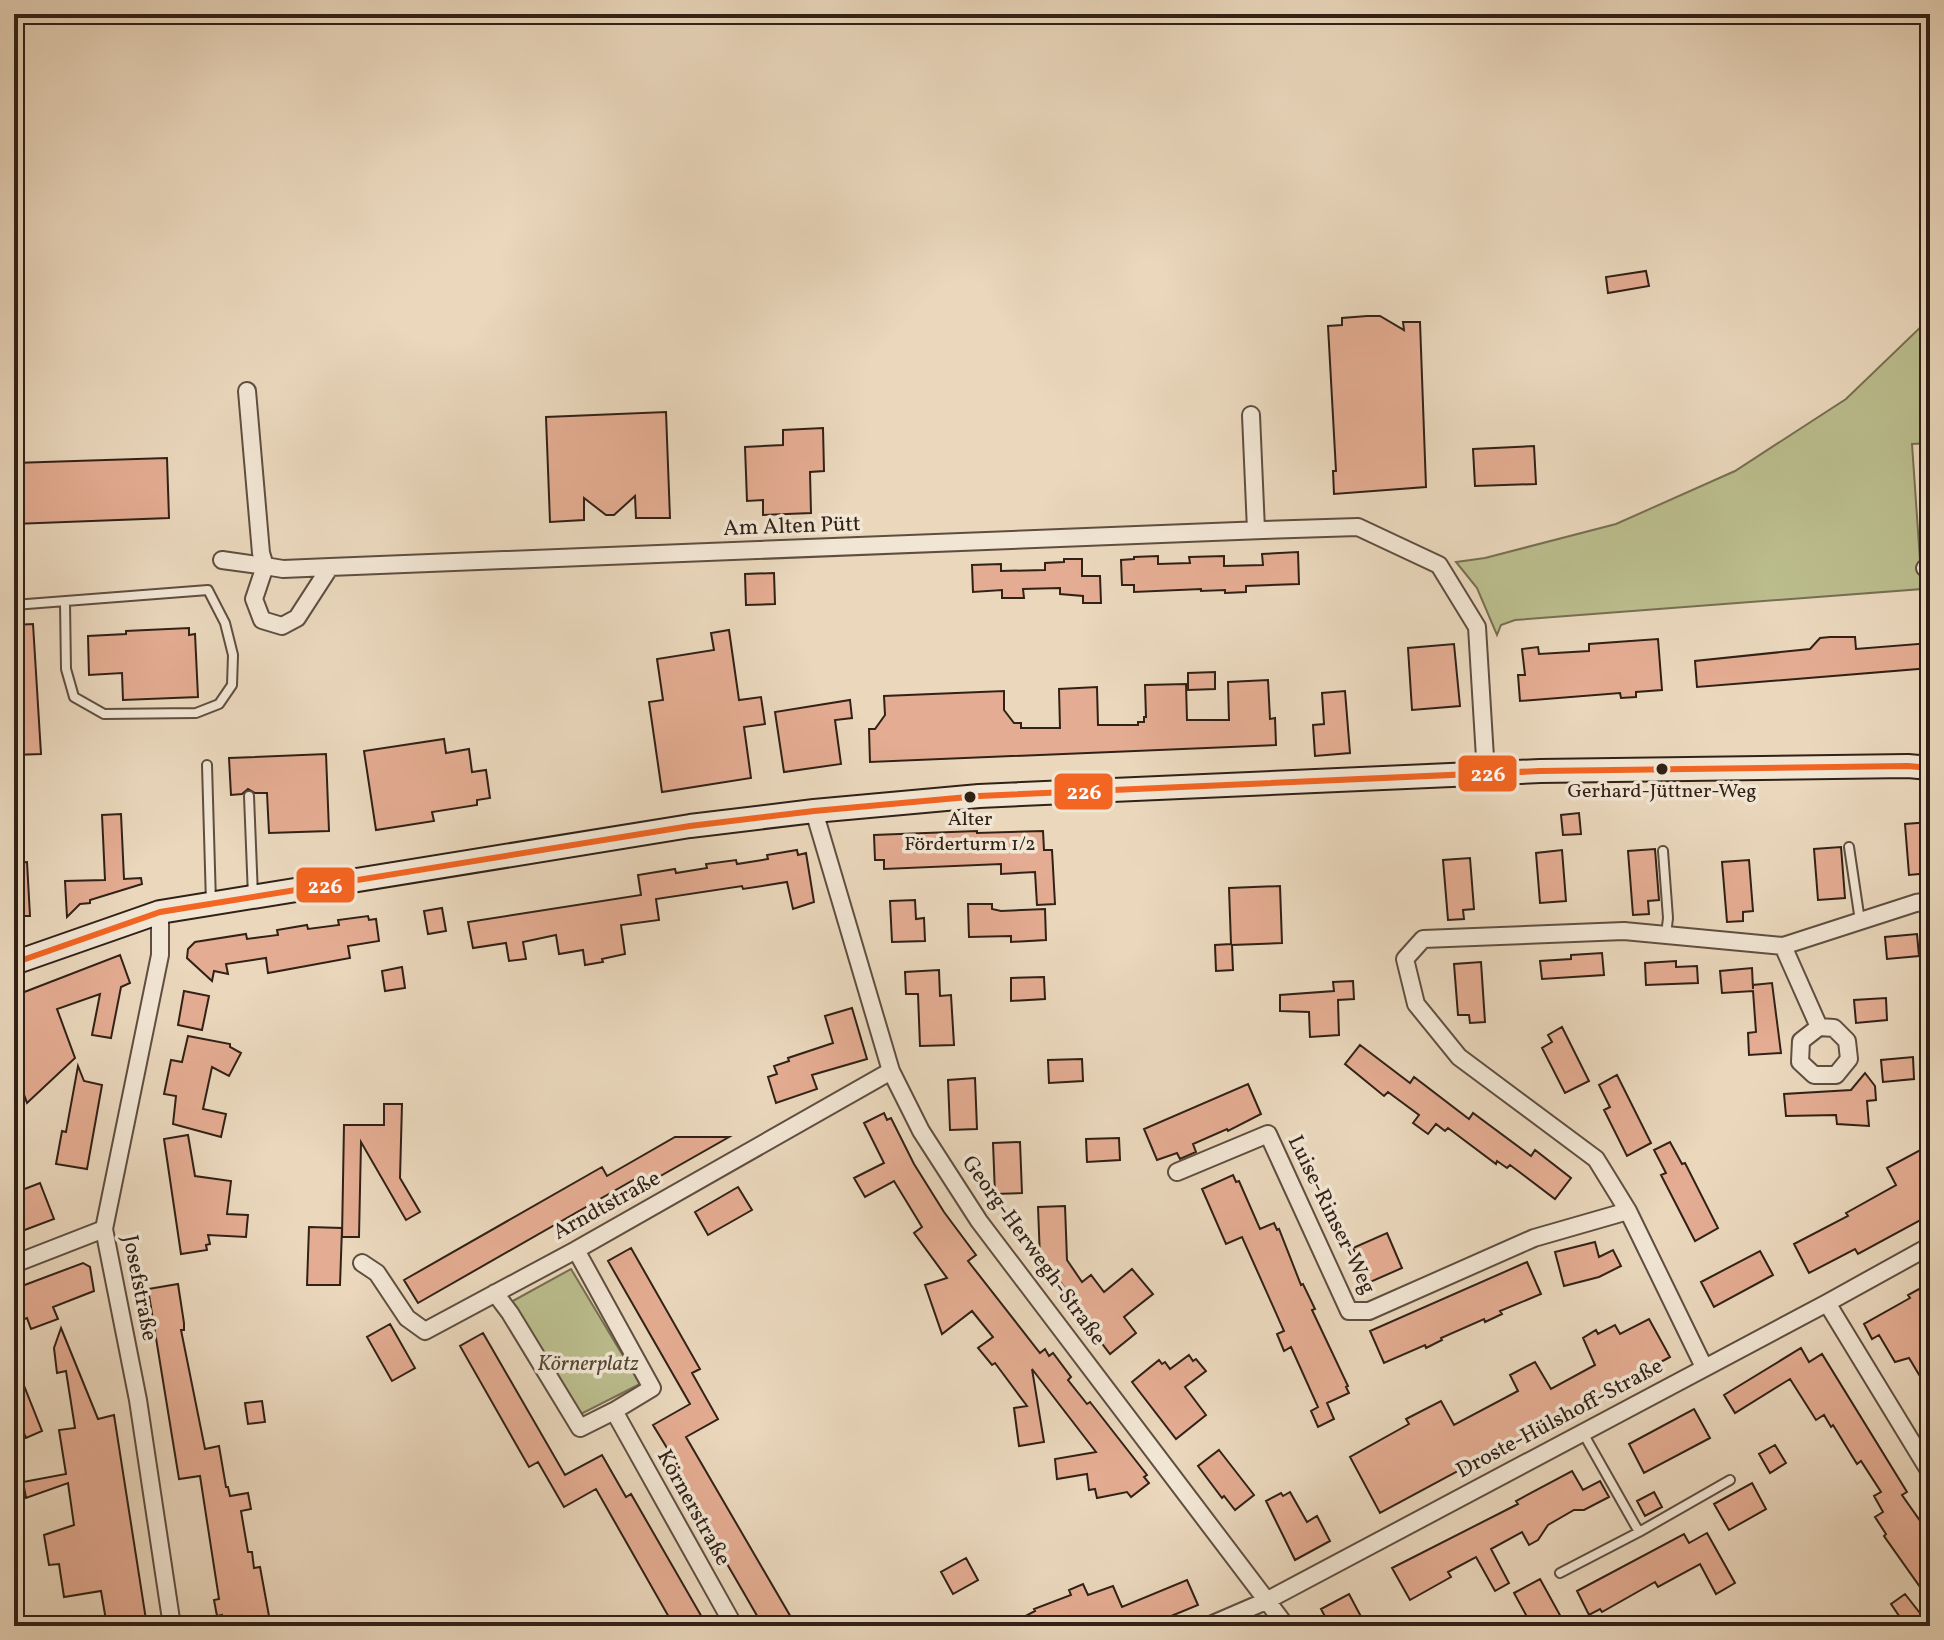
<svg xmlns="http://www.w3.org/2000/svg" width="1944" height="1640" font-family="Vollkorn,serif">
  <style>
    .green { fill: #bbbd8d; stroke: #766f52; stroke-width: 2 }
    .building { fill: #e4ac92; stroke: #312116; stroke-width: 2 }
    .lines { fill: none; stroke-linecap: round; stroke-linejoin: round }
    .lane-casing { stroke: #5f4e40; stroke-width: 12 }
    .street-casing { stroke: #5f4e40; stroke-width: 20 }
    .secondary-casing { stroke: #312116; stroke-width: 26 }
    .lane { stroke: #f1e5d3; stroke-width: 8 }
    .street { stroke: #f1e5d3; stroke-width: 16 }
    .secondary { stroke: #f1e5d3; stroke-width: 22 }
    .bus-1-casing { stroke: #f1e5d3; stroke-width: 12 }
    .bus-1 { stroke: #f26522; stroke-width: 6 }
    .bus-dot { fill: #312116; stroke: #f1e5d3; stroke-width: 3 }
    .labels { text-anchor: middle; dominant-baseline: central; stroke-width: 7; stroke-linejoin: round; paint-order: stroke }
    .bus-label { font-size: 20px; fill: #312116; stroke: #f1e5d3 }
    .street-label { font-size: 22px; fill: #312116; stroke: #f1e5d3 }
    .park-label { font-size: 22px; font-style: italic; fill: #544834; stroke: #f1e5d3 }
    .line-badge { stroke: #f1e5d3; stroke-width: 3 }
    .badge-label { font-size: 22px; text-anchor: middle; font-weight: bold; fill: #fff }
  </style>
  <rect width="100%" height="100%" fill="#ead7bc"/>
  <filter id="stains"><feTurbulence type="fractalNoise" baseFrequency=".0025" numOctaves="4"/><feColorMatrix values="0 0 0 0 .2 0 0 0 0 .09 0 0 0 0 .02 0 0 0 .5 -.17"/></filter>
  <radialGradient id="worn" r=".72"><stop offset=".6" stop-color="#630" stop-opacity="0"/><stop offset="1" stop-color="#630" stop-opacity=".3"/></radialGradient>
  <path class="green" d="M1930,318V443L1912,444L1922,589L1515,620L1501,625L1497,635L1477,588L1456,562L1485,558L1616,524L1735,471L1846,399Z
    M571,1269L640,1384L579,1415L511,1302Z"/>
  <path class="building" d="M1646,271L1649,286L1608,293L1606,277Z
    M1367,316H1380L1404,330L1403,322H1420L1426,487L1334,494L1333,471H1336L1328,326L1342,325V318Z
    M666,412L670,518H636L635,496L614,515H606L584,498V520L550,522L546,417Z
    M823,428L824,471L810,472L811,513L763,515V500L747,501L745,447L783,445V430Z
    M1534,446L1536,484L1475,486L1473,449Z
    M167,458L169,518L14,524V463Z
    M1298,552L1299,584L1246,586V592L1225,593V590L1201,591V589L1134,592V585H1122L1121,560L1134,559V557L1158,556V564L1190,563L1189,557L1224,556V566L1263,565L1262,554Z
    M1064,559H1082V576H1100L1101,603H1083V596L1060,594V588L1023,589L1024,598H1002V590L973,592L972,565L1001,564V571L1045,570V563L1064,562Z
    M774,573L775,604L746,605L745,574Z
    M33,624L41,754L14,755V625Z
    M189,628V635L195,634L198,697L123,700L122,673L89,675L88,636L126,634V631Z
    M729,630L739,700L761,697L765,724L744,727L751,778L662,792L649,702L663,700L657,659L714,650L711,633Z
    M1830,637H1855L1856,649L1930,643V668L1697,687L1695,661L1810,649L1820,638Z
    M1658,639L1662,690L1636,692V697L1621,698L1620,693L1520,701L1518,675H1525L1522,649L1538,647L1539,654L1589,651V644Z
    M1454,644L1460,706L1412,710L1408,648Z
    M1215,672V689L1188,690V673Z
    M1268,680L1270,719L1275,718L1276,745L870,762L869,729H875L885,715L884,696L1004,691V710L1014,723H1021V728H1060L1059,689L1097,687L1098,725H1138V722H1144V717H1146L1145,685L1186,684L1187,720H1229L1228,682Z
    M1345,691L1350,753L1315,756L1313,725L1324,724L1322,693Z
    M850,700L852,718L835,720L841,764L784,772L775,712Z
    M444,739L446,753L469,749L472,772L486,770L490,798L477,800V805L432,812L434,821L376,830L364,751Z
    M326,754L329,831L269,833L267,793H255L248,789L242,794L231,795L229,758Z
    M1579,813L1581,834L1563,835L1561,815Z
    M121,814L124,879L141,878L142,884L90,900V903L80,904L67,917L65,881L105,880L102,815Z
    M1930,822V873L1909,875L1905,824Z
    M977,831V833L1043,831L1044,850H1052L1055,904L1037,905L1035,872L1001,874V864L884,869V860H875L874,835Z
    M1841,847L1845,898L1818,900L1814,849Z
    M1655,849L1659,900L1648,901L1649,914L1633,915L1628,851Z
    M797,850L798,855L806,853L814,902L793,909L787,882L743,889L742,886L656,899L659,920L621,925L625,954L602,959L603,962L585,965L583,950L559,954L556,935L523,942L526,959L509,961L506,943L473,948L468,922L641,895L638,875L675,869L676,873L707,868L706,864L736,860L737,864L768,859L767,855Z
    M1562,850L1566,901L1540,903L1536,853Z
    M1470,858L1474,909L1463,910L1464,919L1448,920L1443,860Z
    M1749,860L1753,911L1743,912V921L1727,922L1722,862Z
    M27,862L30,916H14V863Z
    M1280,886L1282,943L1232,945L1233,970L1216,971L1215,945L1231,944L1229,888Z
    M915,900L916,919L924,918L925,941L892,942L890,901Z
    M968,904H992V909L1001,911L1045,909L1046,940L1011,942V936L969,937Z
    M442,908L446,931L428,934L424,911Z
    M368,916L369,920L376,919L379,941L348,946L350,958L268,973L266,958L226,964L228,974L214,971L212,981L187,958L188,949L195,942L246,934L247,939L278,935L277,930L307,925L308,929L339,925L338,920Z
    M1917,934L1919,956L1887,959L1885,937Z
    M1602,953L1604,975L1542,979L1540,961L1571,959V955Z
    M120,955L130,983L121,987L111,1038L92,1035L100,994L57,1009L75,1058L27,1103L14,1066V996Z
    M1676,961V967L1697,966L1698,983L1646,985L1645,963Z
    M1481,962L1485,1022L1470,1023L1469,1015H1458L1454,964Z
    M402,967L405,988L385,991L382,971Z
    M1752,968L1753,989V985L1772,983L1781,1053L1749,1055L1748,1033L1756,1032L1753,991L1722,993L1720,971Z
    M939,970L940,996L951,995L954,1045L920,1046L918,994H906L905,972Z
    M1044,977L1045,999L1011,1001V978Z
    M1353,981L1354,999L1338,1000L1339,1035L1310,1037L1309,1012L1280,1011V995L1334,991L1333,982Z
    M184,991L209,996L202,1030L178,1025Z
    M1886,998L1887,1020L1856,1023L1854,1000Z
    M852,1008L867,1059L812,1075L817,1089L776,1103L768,1077L777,1074L774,1066L789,1061L788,1058L833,1043L825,1016Z
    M1562,1027L1589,1081L1565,1093L1542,1048L1552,1042L1548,1035Z
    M188,1036L230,1044V1047L241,1053L229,1076L212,1067L203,1109L226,1114L221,1137L173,1124L176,1096L164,1094L171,1060L182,1062Z
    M1360,1045L1410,1083L1414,1077L1469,1119L1473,1113L1531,1156L1535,1150L1571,1178L1555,1199L1510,1165L1507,1168L1497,1161L1496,1164L1448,1128L1445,1131L1436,1124L1428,1134L1413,1123L1419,1115L1388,1092L1384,1096L1345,1064Z
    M1913,1057L1914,1079L1883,1082L1881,1060Z
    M1082,1059L1083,1081L1049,1083L1048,1060Z
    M78,1066L84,1081L102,1085L87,1169L56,1164L62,1131L66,1132Z
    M1865,1073L1875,1086L1876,1100L1867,1101L1869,1126L1837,1124L1836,1115L1786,1116L1784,1094L1851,1090Z
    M1617,1075L1651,1143L1627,1156L1604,1110L1610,1107L1599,1085Z
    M975,1078L977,1129L950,1130L948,1080Z
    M1248,1084L1261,1114L1228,1131L1227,1129L1193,1144L1196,1152L1180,1159L1177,1153L1157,1160L1144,1129Z
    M384,1104H402L400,1178L420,1212L406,1220L361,1142L359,1237H342L344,1125H384Z
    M884,1113L887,1120L891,1118L914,1164L944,1212L976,1255L968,1261L1040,1353L1045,1349L1049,1356L1053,1353L1071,1377L1068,1380L1087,1404L1090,1402L1147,1475L1144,1477L1149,1483L1131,1497L1127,1492L1097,1498L1095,1489L1089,1490L1087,1474L1057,1479L1055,1459L1096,1452L1032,1369L1044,1442L1019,1446L1014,1408L1027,1406L995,1363L992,1365L978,1348L993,1337L972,1311L942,1334L925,1285L947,1278L914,1233L922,1227L894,1181L865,1197L854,1178L884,1163L864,1123Z
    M188,1135L195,1176L231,1181L227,1214L248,1215L247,1225L246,1237L208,1235L210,1244L206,1245L207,1250L181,1254L164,1139Z
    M675,1137H729L641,1187L635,1179L418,1303L404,1280L602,1167L607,1176Z
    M1119,1138L1120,1160L1087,1162L1086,1139Z
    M1020,1142L1022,1193L995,1194L993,1143Z
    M1670,1142L1682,1164L1685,1163L1718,1228L1695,1241L1661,1175L1666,1173L1654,1150Z
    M1924,1148L1930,1160V1215L1858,1254L1855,1249L1809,1273L1794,1244L1848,1216L1846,1213L1896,1185L1887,1168Z
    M1233,1175L1236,1182L1239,1181L1260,1229L1274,1223L1277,1230L1279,1229L1301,1285L1303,1284L1315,1309L1312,1310L1348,1386L1346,1387L1349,1393L1327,1403L1334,1419L1318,1427L1311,1411L1318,1407L1291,1347L1284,1351L1277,1334L1284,1331L1242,1237L1226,1244L1202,1189Z
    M40,1183L54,1219L14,1234V1193Z
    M738,1187L752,1210L708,1235L695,1212Z
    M1065,1206L1067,1260L1082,1282L1091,1275L1104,1292L1132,1269L1153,1294L1124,1317L1136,1333L1110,1354L1065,1295L1068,1293L1044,1258H1040L1038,1207Z
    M309,1227L342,1228L340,1285H307Z
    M1387,1233L1402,1268L1368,1283L1353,1248Z
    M1595,1242L1599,1257L1613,1250L1621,1266L1599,1277L1564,1286L1555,1252Z
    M631,1248L700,1369L692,1373L718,1419L686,1437L792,1619L780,1626H763L672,1469L678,1466L653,1425L690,1404L608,1261Z
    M1760,1251L1773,1275L1714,1307L1701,1282Z
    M1527,1262L1541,1294L1500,1311L1502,1314L1485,1322L1484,1319L1441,1338L1442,1340L1426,1348L1425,1345L1384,1363L1370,1331Z
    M83,1263L90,1267L94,1291L53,1307L58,1319L31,1329L27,1318L14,1323V1289Z
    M1930,1283V1393L1909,1358L1895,1362L1879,1335L1872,1339L1864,1324L1910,1298L1908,1295Z
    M178,1284L184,1323V1330H181L205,1449L219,1446L226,1487H228L230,1496L248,1493L251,1509L241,1511L248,1552H252L254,1568L260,1567L269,1616L223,1624L222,1615L217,1616L214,1600L219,1599L200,1476L179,1479L148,1289Z
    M1649,1319L1670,1357L1380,1513L1350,1457L1409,1424L1406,1419L1441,1401L1454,1425L1518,1391L1510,1375L1535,1362L1551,1389L1595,1365L1583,1338L1596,1330L1598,1334L1615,1325L1620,1334Z
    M390,1324L415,1368L392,1381L367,1337Z
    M61,1328L98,1419L114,1415L147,1626H107L101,1591L64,1597L59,1564L49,1565L44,1535L74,1525L68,1483L26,1498L23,1482L66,1474L59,1430L75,1428L66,1371L57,1373L54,1348Z
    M483,1333L565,1475L602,1455L626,1497L631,1494L707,1626H674L596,1489L564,1507L538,1462L529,1467L460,1346Z
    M1801,1348L1809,1362L1822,1354L1907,1492L1902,1495L1930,1535V1601L1884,1536L1886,1534L1875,1517L1883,1512L1874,1496L1881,1492L1861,1461L1857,1464L1833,1425L1831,1427L1824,1415L1816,1420L1790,1379L1735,1413L1724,1395Z
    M1189,1355L1193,1361L1196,1359L1206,1371L1185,1387L1206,1415L1176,1439L1132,1382L1159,1360L1162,1364L1165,1362L1170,1369Z
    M15,1363L42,1431L26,1438L14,1408Z
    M262,1401L265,1422L248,1424L245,1403Z
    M1694,1409L1710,1438L1644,1473L1629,1444Z
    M1775,1445L1786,1463L1770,1473L1759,1454Z
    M1219,1450L1254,1495L1235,1510L1224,1496L1222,1498L1198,1466Z
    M1572,1471L1583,1490L1600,1481L1609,1497L1584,1510H1574L1548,1525L1538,1540L1529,1545L1522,1532L1491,1549L1509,1583L1495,1591L1476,1557L1448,1572L1451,1577L1410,1600L1392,1568L1518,1504L1516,1501Z
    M1752,1483L1766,1509L1729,1530L1714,1504Z
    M1290,1492L1307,1522L1317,1516L1330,1541L1295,1560L1266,1501L1281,1493L1283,1496Z
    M1654,1492L1662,1507L1645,1516L1637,1501Z
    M1707,1533L1735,1583L1716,1594L1700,1564L1658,1587L1655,1582L1602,1612L1600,1609L1589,1615L1577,1591L1684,1534L1689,1543Z
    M966,1558L978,1580L953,1594L941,1572Z
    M1540,1579L1561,1617L1544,1626H1532L1514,1593Z
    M1187,1580L1198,1605L1147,1626H1007L1035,1611L1034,1609L1071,1595L1069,1590L1083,1584L1088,1595L1113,1586L1122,1607Z
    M1349,1594L1366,1626H1330L1321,1609Z
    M1905,1594L1930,1626H1906L1891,1604Z"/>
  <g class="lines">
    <g class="lane-casing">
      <path id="lane" d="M14,605L208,590L225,623L233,655L232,685L219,704L196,713L104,714L74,697L66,669L65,603
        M207,765L211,903
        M249,796L253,896
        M1849,847L1860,921
        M1663,851L1668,918L1666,935
        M1583,1433L1639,1532
        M1560,1573L1639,1532L1730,1480"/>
    </g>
    <g class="street-casing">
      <path id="street" d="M1251,415L1256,530
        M222,560L265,566L261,553L247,391
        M330,567L297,618L282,626L262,620L254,599L265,566L283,569L330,567L1263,530L1358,527L1439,565L1477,627L1486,774
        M1925,568L1930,569
        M814,811L891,1071L921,1131L979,1221L1286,1626
        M160,912V955L104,1229L138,1400L172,1626
        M1783,946L1819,1027L1801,1041L1800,1062L1814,1075H1836L1849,1059L1847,1041L1834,1028L1819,1027
        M1177,1172L1268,1134L1349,1311H1369L1534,1238L1628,1211
        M576,1250L652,1388L614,1411L734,1626
        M362,1263L377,1273L407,1318L425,1331L576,1250L891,1071
        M14,1264L104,1229
        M495,1293L510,1313L580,1428L614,1411
        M1827,1303L1930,1472
        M1704,1367L1628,1211L1596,1159L1459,1057L1416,1004L1405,959L1423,939L1624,931L1783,946L1916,903L1930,901
        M1208,1626L1266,1601L1827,1303L1930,1246"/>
    </g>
    <g class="secondary-casing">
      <path id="secondary" d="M14,963L160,912L690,826L814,811L979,796L1540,771L1908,766L1930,768"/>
    </g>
    <use href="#lane" class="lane"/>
    <use href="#street" class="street"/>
    <use href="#secondary" class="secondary"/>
    <g class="bus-1-casing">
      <path id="bus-1" d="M14,963L160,912L690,826L814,811L979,796L1540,771L1908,766L1930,768"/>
    </g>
    <use href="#bus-1" class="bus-1"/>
  </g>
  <g class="bus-dot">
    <circle cx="1662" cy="769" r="7"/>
    <circle cx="970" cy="797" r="7"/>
  </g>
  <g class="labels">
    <g class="bus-label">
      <text x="1662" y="792">Gerhard-Jüttner-Weg</text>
      <text x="970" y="820">Alter<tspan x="970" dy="25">Förderturm 1/2</tspan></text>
    </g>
    <g class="street-label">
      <text transform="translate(792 527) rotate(-2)">Am Alten Pütt</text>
      <text transform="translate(607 1206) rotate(-29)">Arndtstraße</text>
      <text transform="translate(1331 1215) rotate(64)">Luise-Rinser-Weg</text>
      <text transform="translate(1033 1251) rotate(54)">Georg-Herwegh-Straße</text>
      <text transform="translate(139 1288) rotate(79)">Josefstraße</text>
      <text transform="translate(1560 1419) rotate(-28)">Droste-Hülshoff-Straße</text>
      <text transform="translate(693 1508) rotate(61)">Körnerstraße</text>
    </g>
    <g class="park-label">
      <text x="588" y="1364">Körnerplatz</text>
    </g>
  </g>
  <g class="line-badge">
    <rect x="1457" y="754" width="61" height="39" rx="8" fill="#f26522"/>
    <rect x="1053" y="772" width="61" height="39" rx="8" fill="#f26522"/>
    <rect x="295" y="866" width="61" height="38" rx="8" fill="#f26522"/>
  </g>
  <g class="badge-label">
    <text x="1488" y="781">226</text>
    <text x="1084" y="799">226</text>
    <text x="325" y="893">226</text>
  </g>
  <rect width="1944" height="1640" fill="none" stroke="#ead7bc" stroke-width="48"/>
  <rect x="16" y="16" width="1912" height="1608" fill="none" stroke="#312116" stroke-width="4"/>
  <rect x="24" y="24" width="1896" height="1592" fill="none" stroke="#312116" stroke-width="2"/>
  <rect width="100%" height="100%" filter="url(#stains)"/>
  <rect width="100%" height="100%" fill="url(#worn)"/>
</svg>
